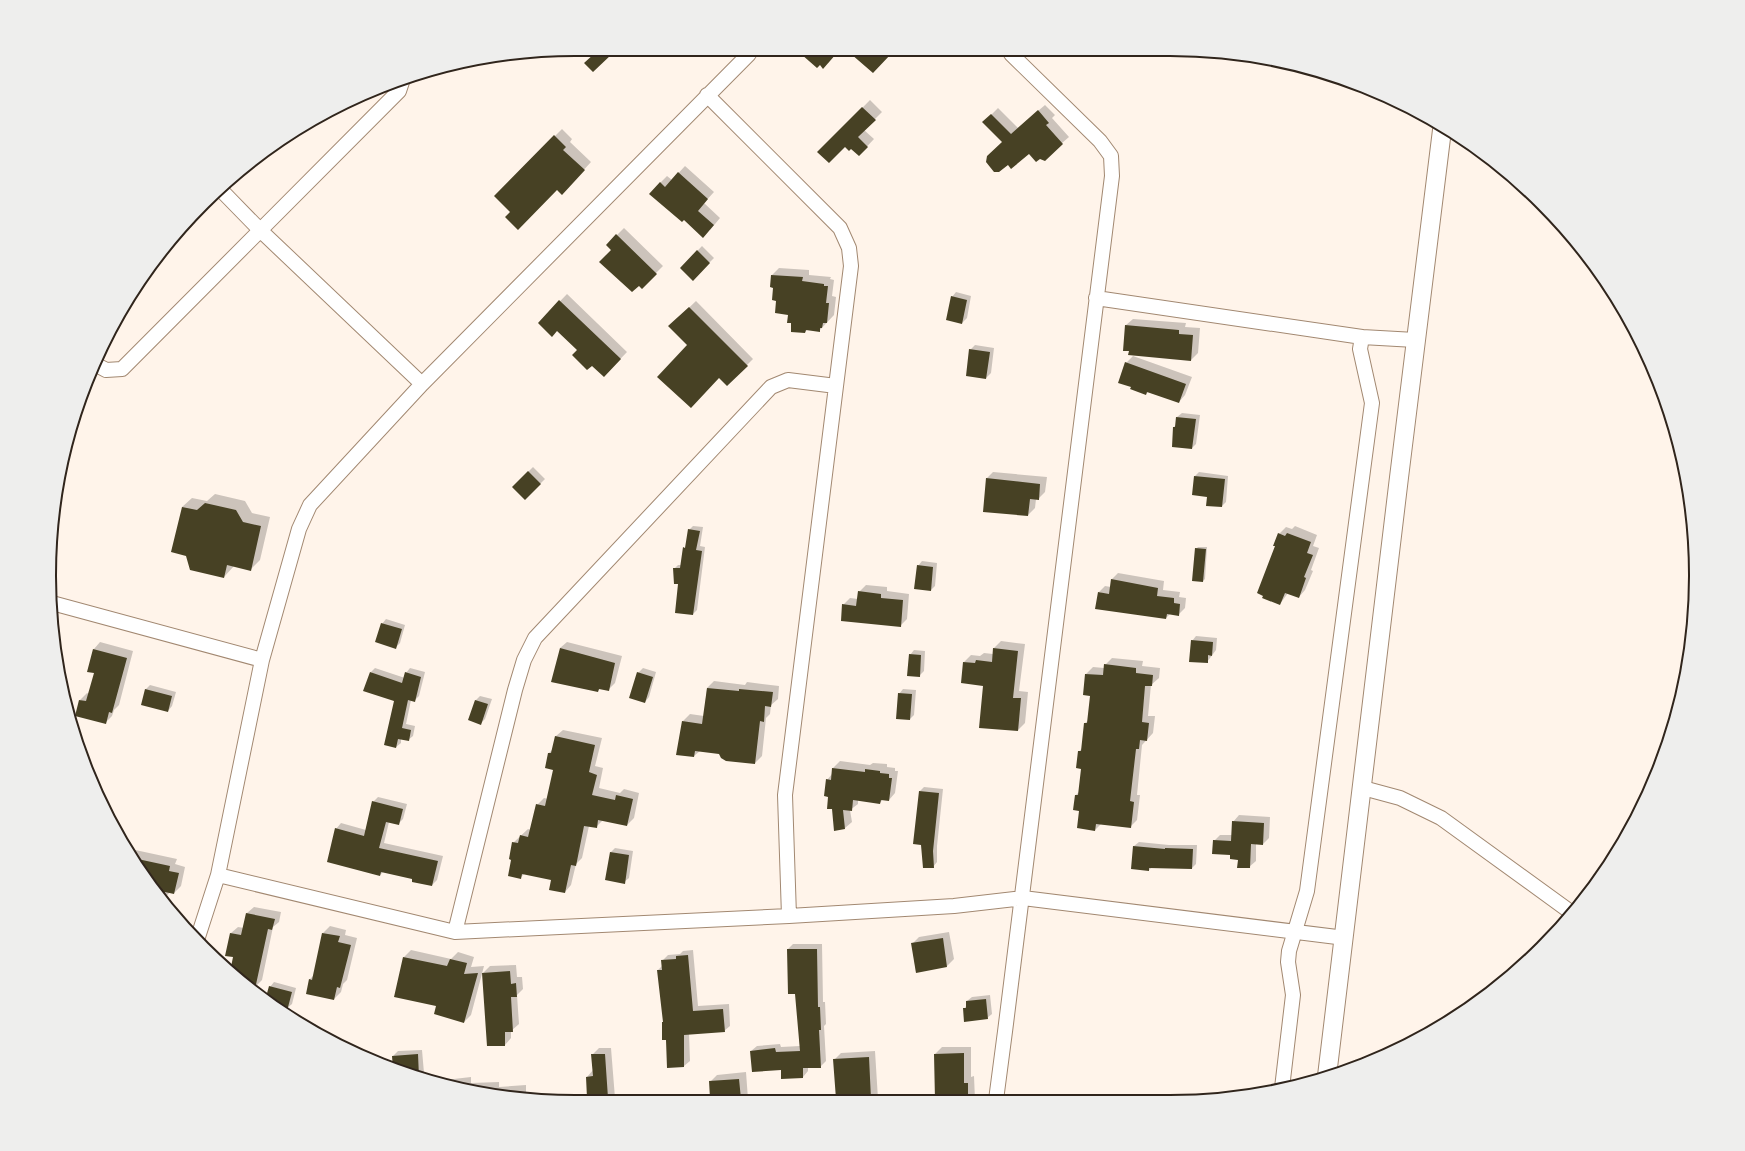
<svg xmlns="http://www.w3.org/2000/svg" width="1745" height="1151" font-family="'Nunito Sans',sans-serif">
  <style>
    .shadow { fill: #0003 }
    .building { fill: #474124 }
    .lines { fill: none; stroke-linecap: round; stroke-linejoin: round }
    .minor-casing { stroke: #a28871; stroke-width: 16 }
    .tertiary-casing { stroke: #a28871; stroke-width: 20 }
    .minor { stroke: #fff; stroke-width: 14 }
    .tertiary { stroke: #fff; stroke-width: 18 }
    .rim { fill: none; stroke: #30251c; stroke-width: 2 }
  </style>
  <rect width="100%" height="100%" fill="#fff4ea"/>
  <path class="shadow" d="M803,54H836L828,63L820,64L817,66Z
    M857,54H890L873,72L855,56Z
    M870,100L882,112L864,130L874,139L859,155L851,147L845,146L819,152Z
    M1045,105L1055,115L1052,118L1069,137L1062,143L1029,152L1003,142L984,122L998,108L1018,128Z
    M562,129L572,139L570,142L591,162L569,186L495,196Z
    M685,166L714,192L704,203L720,218L710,230L660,183L667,176L672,180Z
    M624,228L663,266L642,287L607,245Z
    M702,246L714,258L693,279L681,268Z
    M779,268L809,270V275L831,277L830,279L834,280L832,296L836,297L834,315L819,331L808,329L805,332L793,322L789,314L778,300L772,275Z
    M956,292L971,296L967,318L962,323L952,297Z
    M567,294L627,352L604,376L558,330L539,323Z
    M696,301L753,359L727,385L670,326Z
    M1133,319L1186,323L1185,327L1200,328L1198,353L1191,360L1130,350L1126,325Z
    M975,345L994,348L991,373L986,378L970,350Z
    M1133,356L1192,377L1185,395L1179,402L1148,392L1146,394L1132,386L1126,363Z
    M1182,413L1200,415L1196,444L1192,448L1173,446L1174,427L1176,425L1177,417Z
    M533,467L545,479L525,499L513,487Z
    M993,472L1047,477L1045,492L1038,499H1036L1035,508L1028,515L986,479Z
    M1199,472L1228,476L1226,502L1222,506L1195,476Z
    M215,494L245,501L252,513L270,517L260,560L251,569L234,566L224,577L187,555L182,507L192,498L207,501Z
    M693,526L703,527L700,546L705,547L697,610L693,614L679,583L674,569L678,565H682L689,530Z
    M1295,526L1317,535L1313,546L1319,548L1311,570L1313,571L1305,590L1299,597L1288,593L1280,604L1276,546L1279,534L1286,527L1292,529Z
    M1198,547H1207L1205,579L1203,581L1196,549Z
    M922,561L937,563L935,586L931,590L918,566Z
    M1118,573L1164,581L1163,590L1180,592L1179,597L1186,598L1185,608L1179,614H1170L1166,618L1099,592L1105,586L1111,587L1112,579Z
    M866,585L887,587V591L909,594L907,619L900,626L843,605L850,598L858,599L859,592Z
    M386,619L405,625L400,643L395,648L382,624Z
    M1196,636L1217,638L1216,650L1207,662L1192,641Z
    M1001,641L1025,644L1019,691L1028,692L1025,723L1018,730L984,685L964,662L971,655L980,656L984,653L993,654L994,648Z
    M100,642L133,651L119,705L114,710L112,716L105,723L80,700L87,693L89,694L95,673L94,649Z
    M567,642L622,656L615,683L608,690L601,688L597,691L560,648Z
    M914,650L925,651L924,671L919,676L910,655Z
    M1112,658L1143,661L1142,666L1160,668L1159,678L1151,685L1148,716H1155L1153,733L1142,745L1137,795H1140L1137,820L1130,827L1101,824L1095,830L1080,810L1076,795L1080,791L1082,768L1079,752L1082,748L1085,723L1089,720L1092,695L1084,694L1086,674L1093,667L1104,668L1105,665Z
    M375,668L405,678L406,673L410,668L425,672L419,696L415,700H411L406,724L415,726L413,736L408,740L401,739V743L396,747L395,700L371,672Z
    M643,668L656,672L649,697L645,702L638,673Z
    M714,681L745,685L747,682L779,686L778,699L771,705L770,714L766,718L762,756L755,763L720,753L700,751L694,756L683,721L690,714L704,716L707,688Z
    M150,685L176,692L172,706L168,711L145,690Z
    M903,689L916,690L914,715L910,719L899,694Z
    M480,696L492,699L485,719L481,723L470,720L476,700Z
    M563,730L602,738L595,766L603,768L599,788L620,793L624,789L639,793L634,818L627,825L603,820L596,827L589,826L582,858L576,864L571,885L565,892L552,879L525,873L520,878L512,859L513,843L528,829L531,830L537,805L544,798L548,799L554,769L549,753L553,749L556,736Z
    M840,761L870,765L873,763L887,764V767L895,768V771H898L895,793L889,800L883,799L880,803L858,800V804L850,810L852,822L845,828L833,808L827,780L832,774L833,768Z
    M924,787L943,789L937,846V862L933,867L922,844L914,843L920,791Z
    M378,797L407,804L403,819L398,824L389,822L384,843L443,856L437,880L432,885L413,881L414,878L383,872L380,875L336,829L341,823L366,830L373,802Z
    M1239,815L1270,817L1269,838L1263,844L1256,843V861L1249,867L1214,841L1220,835H1232L1233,822Z
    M1139,842L1169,845H1197L1196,864L1192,868L1152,867L1149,870L1134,846Z
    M126,848L177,859L175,864L185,867L181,886L174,893L170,892L163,900Z
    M615,848L633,851L629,878L624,882L606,879L611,852Z
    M254,907L281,912L279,922L273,927L262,980L255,987L250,986L230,973L234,957L231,933L238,927L244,928L247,913Z
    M330,926L346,930L345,935L357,938L347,980L343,984L341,992L334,999L309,980L314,975L323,933Z
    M949,932L954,959L947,966L916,972L912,944L919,937Z
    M793,944H822L823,1002H825L826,1024L824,1026L826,1061L820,1067H808V1071L803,1077L782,1069L751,1051L757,1046L780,1044L781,1047L800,1046L796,993L788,949Z
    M411,950L451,959L458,952L474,957L471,967L484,966L471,1015L464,1022L438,1005L404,957Z
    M693,950L698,1006L729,1004L730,1026L724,1031L689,1034L690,1061L684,1066L667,1039L658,970L662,966V961L668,955L680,954L683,951Z
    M516,965L517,977H522L523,989L517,995L519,1024L511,1031V1038L505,1045L483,973L490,966Z
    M274,982L296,988L292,1004L287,1008L270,987Z
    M990,995L992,1014L987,1018L964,1009L967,1005V1001L972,997Z
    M942,1047H971V1077L974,1076L975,1100H936L935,1054Z
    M599,1048H611L615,1098H588L587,1077L593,1070L592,1055Z
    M422,1050L424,1073L420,1077L394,1069L393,1056L398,1051Z
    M875,1051L878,1099H837L834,1060L841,1053Z
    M746,1072L748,1099L711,1098L710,1082L717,1075Z
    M471,1077V1083L499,1082V1087L526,1085V1098L507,1097L436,1081Z"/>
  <path class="building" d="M594,54H612L593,72L584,63Z
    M801,54H836L823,69L820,65L817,68Z
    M851,54H891L873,73Z
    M862,107L876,120L858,137L868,147L859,156L851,149L849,151L845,147L829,163L817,152Z
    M1038,110L1049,123L1046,125L1063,144L1045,161L1040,159L1036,162L1029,154L1011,169L1008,165L999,172H994L986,162L987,156L1002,142L982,122L991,114L1011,134Z
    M554,135L566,147L563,150L585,170L562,195L557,190L518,230L505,217L510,212L494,196Z
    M678,172L708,199L698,211L714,225L703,238L684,220L682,222L649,194L660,182L665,187Z
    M616,234L657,274L642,289L639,286L632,292L599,262L611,250L606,245Z
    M697,250L710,263L693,281L680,268Z
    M771,275L803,277L802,281L824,284V286H828L826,303H829L827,323H823L822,328H820V332L806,330L805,333L791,332V323H787L788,315L775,313L776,301L772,300L773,288L770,287Z
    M951,296L967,300L962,324L946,320Z
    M559,300L621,359L604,377L592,366L587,370L572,355L577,350L557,331L552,337L538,323Z
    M689,307L748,366L727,386L719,378L691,408L657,377L687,345L668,326Z
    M1125,325L1179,330V334L1193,335L1191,361L1128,355L1129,351H1123Z
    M969,349L990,352L986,379L966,376Z
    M1125,362L1186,384L1179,403L1147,392L1146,395L1130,389L1131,387L1118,383Z
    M1176,417L1196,419L1192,449L1172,447L1173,427H1175Z
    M528,471L541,484L525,500L512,487Z
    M1194,476L1225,479L1222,507L1206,506L1207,497L1192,495Z
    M986,478L1040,484L1039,500L1030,499L1028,516L983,512Z
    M205,503L236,510L243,522L261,526L251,571L227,565L224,578L190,570L186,556L171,552L182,507L197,510Z
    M688,529L700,531L696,550L702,551L693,615L675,613L678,584H674L673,568H680L683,547L685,548Z
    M1278,533L1285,536L1287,533L1311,542L1307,553L1313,555L1304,577L1306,578L1299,598L1285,593L1280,605L1262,598L1263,596L1257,593L1275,546H1273Z
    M1195,548L1206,549L1203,582L1192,581Z
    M917,565L933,567L931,591L914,589Z
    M1111,579L1158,588L1157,596L1174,598V603L1180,604L1179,616L1167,614L1166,619L1095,609L1098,592L1109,594Z
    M858,591L881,594V598L903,600L901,627L841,621L842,604L856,606Z
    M381,623L402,629L396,649L375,642Z
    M1191,640L1213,642L1212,656L1208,655V663L1189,662Z
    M560,648L615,663L609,691L599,689L598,692L551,682Z
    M993,648L1018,651L1013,698H1021L1018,731L979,728L983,686L961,683L963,662L975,663L976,660L992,662Z
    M93,649L127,658L112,713L109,712L106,724L75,716L79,700L86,701L94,673L87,672Z
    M909,654L921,655L920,677L907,676Z
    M1104,664L1136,668V673L1153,675L1152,686H1145L1142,722L1149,723L1147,741L1140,740L1139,749H1136L1130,801L1134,802L1131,828L1096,824L1095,831L1077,828L1079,811L1073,810L1075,795H1078L1081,769L1076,768L1078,751H1081L1084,723H1087L1090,696L1083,695L1085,674L1103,675Z
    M370,672L402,683L405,672L421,677L415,702L408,700L402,728L411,730L409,741L398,739L396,748L384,745L394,701L363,691Z
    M637,672L653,677L645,703L629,698Z
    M707,688L739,691V689L773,692L771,707L765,706L764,722L760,721L755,764L726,761L721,758L719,754L695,751L694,757L676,755L682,721L702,724Z
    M145,689L172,696L168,712L141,705Z
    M898,693L912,694L910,720L896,719Z
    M475,700L488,704L481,725L468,720Z
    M555,736L595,745L589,772L597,775L592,795L615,800L616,795L633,799L627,826L598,820L597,828L584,826L576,866L571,865L565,893L549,890L551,880L522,874L521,879L508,876L511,860L509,859L512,842L518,843L520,835L528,837L536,804L545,806L553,770L545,768L548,753H551Z
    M832,768L865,772V769L880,771V773L889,774V778H892L889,801L881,800L880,804L853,800L852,811L843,810L845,829L834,831L832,809H827L828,797L824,796L826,779L831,780Z
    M919,791L939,793L933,851L934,868H923L921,845L913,844Z
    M372,801L403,809L399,825L386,822L379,848L438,861L432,886L412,882V879L381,872L380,876L327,862L335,828L364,836Z
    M1232,821L1264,823L1263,845L1251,844L1250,868H1237L1238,860L1230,859V855L1212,854L1213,840L1231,841Z
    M1133,846L1165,849V848L1193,849L1192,869L1149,868V871L1131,869Z
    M610,852L629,855L625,884L605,880Z
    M133,858L170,866L169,871L179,873L174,894L165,892L163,900Z
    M246,913L275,919L272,930L268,929L255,989L230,972L233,957L225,956L230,933L241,935Z
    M322,933L340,936L338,942L351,945L340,988L337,987L334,1000L306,994L309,979L312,980Z
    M943,938L947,967L916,973L911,943Z
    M787,949H817L818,1007H820L821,1030H819L821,1068H803V1078L781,1079V1070L752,1072L750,1051L775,1048L776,1052L800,1051L795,994H788Z
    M688,955L693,1011L723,1009L725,1032L684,1035V1067L667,1068L666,1040H662V1022H663L657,970H662L661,960L676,959V956Z
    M403,957L447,966L450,959L467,963L464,974L478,973L464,1023L434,1014L436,1006L394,997Z
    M510,971L511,984L516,983L517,997H511L513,1032H505V1046H487L482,973Z
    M269,986L292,992L287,1011L266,997Z
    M986,999L988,1019L964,1022L963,1008H966V1001Z
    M964,1053V1083H968V1100H935L934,1054Z
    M418,1054L419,1077L393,1069L392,1056Z
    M591,1054H605L608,1098H587L586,1077L593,1076Z
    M869,1057L871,1099H836L833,1059Z
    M739,1079L741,1099L710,1098L709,1081Z"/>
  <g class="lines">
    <g class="minor-casing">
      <path id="minor" d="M707,95L840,228L849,248L851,266L785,795L789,916
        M220,189L260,230L422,384
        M1096,298L1362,337L1415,340
        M95,364L106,370L122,369L399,91L403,79
        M52,603L262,660
        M1363,788L1400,798L1441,818L1572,913
        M218,875L455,932L789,916L954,906L1023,898L1345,938
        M455,932L515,690L524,660L535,638L771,387L788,380L836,386
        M197,940L218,875L262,660L299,529L310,505L422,384L749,54
        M1282,1088L1293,995L1288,962L1289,951L1307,891L1372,403L1360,349L1362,337
        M996,1100C1037,792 1071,483 1112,176L1111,156L1100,141L1011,54"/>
    </g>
    <g class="tertiary-casing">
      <path id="tertiary" d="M1327,1076C1367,761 1401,445 1442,130"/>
    </g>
    <use href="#minor" class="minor"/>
    <use href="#tertiary" class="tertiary"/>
  </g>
  <path d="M0 0H1745V1151H0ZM575 56H1170A519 519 0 0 1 1689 575V576A519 519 0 0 1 1170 1095H575A519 519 0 0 1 56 576V575A519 519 0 0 1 575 56Z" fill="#eeeeed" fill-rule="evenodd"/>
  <path class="rim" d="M575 56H1170A519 519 0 0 1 1689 575V576A519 519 0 0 1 1170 1095H575A519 519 0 0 1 56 576V575A519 519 0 0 1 575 56Z"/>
</svg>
